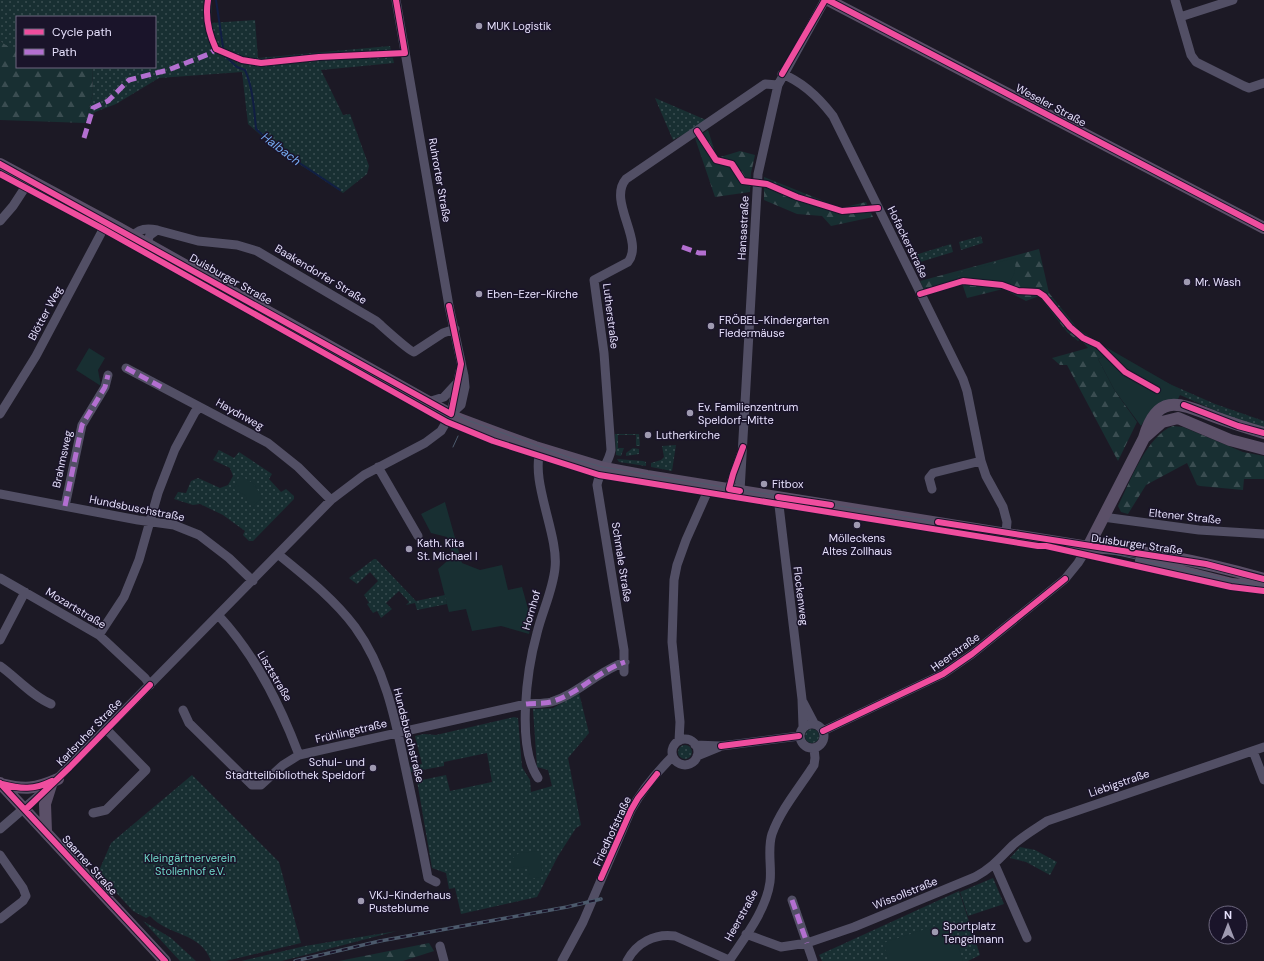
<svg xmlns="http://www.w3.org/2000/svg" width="1264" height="961" font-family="'DM Sans',sans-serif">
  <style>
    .grass { fill: url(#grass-dots) }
    .forest { fill: url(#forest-firs) }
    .park { fill: #182f32 }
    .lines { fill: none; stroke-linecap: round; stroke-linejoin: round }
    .stream { stroke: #111e44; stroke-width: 2 }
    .minor { stroke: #524f65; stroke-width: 9 }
    .major { stroke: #5b5068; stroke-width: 12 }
    .tram { stroke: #4c5a6c; stroke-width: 1 }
    .rail-casing { stroke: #4c5a6c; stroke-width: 3.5 }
    .rail { stroke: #1a142a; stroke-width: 2; stroke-dasharray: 6; stroke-linecap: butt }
    .quiet { stroke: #b36fd0; stroke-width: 5; stroke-dasharray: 10 5; stroke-linecap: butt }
    .cycleway-casing { stroke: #1a142a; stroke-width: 8 }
    .cycleway { stroke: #ef4d9e; stroke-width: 6 }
    .poi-dot { fill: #9f9ab1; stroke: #1a142a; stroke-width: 1.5 }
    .labels { text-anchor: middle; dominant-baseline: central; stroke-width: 3; stroke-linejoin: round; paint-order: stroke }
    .poi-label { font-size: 11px; fill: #e6e0fc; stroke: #1a142a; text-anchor: start }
    .street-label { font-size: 11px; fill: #e6e0fc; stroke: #1a142a }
    .park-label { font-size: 11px; fill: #70d8c9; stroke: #1a142a }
    .water-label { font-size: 12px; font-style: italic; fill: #76acf3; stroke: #1a142a }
  </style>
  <defs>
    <pattern id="grass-dots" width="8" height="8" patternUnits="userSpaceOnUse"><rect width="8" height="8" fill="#182f32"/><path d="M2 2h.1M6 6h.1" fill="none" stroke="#3a4d51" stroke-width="1.8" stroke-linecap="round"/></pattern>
    <pattern id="forest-firs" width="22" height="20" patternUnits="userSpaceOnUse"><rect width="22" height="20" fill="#182f32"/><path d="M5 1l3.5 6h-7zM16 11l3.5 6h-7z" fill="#3a4d51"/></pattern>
  </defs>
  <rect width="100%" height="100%" fill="#1c1925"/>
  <path class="grass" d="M0,0H212L211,23L255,20L258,58L390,46L394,63L321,70L343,115L350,114L369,166L367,174L343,193L275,148L248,124L242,72L159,78L116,104L95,112L85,123L93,93L92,67H155V17H17V50L13,51L0,41Z
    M655,98L706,120L690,131L673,140Z
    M981,236L983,243L961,250L959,242Z
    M951,244L953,252L917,263L915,255Z
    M1165,382L1215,404L1264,421V427L1230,417L1180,395L1172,394Z
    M615,434H639L640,446H636V435H618V448H624L621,456L616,455Z
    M676,445L672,471L651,467V463L661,460L664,457L662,446Z
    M633,448L639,449V454L626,456V453Z
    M219,450L234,458L239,452L272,474L269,479L281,492L286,489L294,496V499L253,541H249L243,535L245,531L223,515L200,504L193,505L174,499L178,492L186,493L191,481L198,478L220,488L228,485L233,476L230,468L213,460Z
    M617,459L643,461L646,462V466L619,462Z
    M374,559H376L416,601L445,595L447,604L417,610L415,603L406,605L409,602L399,591L386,603L392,609L381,618L377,611L373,613L367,604L369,603L364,595L378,581L370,572L357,584L349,578Z
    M579,693L589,733L568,758L581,825L576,828L558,856L537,897L461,914L455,888L449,889L446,873L432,868L417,781L446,775L450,791L492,782L487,753L444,762V766L411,772L410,767L422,764L415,736L424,734L436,735L514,717L518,718L522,767L530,780L531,792L552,786L548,770L537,767L533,709L553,708Z
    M805 736a7 7 0 1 1 14 0a7 7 0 1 1-14 0Z
    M678 752a7 7 0 1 1 14 0a7 7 0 1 1-14 0Z
    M192,775L279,862L301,943L226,961H211C201,932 168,936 150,916L146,918L133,911L98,873L111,843Z
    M1020,847L1035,850L1057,862L1050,875L1026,862L1010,858Z
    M993,878L1004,904L968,916L960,892Z
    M959,891L980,955L968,961H822L819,955Z
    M143,921L171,938L196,961H180Z
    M397,931L282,961H241L305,946Z"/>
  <path class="forest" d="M0,41L13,50H17V67H92L93,93L85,123L0,120Z
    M708,130L717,158L740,151L755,155L751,173L750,192L715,197L695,138Z
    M764,177L841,208L866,202L873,217L831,226L822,216L797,214L764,200Z
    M1039,249L1049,293L1078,329L1104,346L1105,356L1098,359L1115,391L1137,422L1118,461L1067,365H1060L1052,358L1088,348L1081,339L1078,341L1067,332L1039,296L1026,301L1003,289L967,298L963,286L960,284L926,294L920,281Z
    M1173,426L1183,427L1243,452L1264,456V479H1244L1243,490L1200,486L1197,485L1187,463L1146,485L1128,514L1121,512L1118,506C1130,482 1147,435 1173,426Z
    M429,943L434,951L403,961H339Z"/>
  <path class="park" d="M1015,258C1016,269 1015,275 1008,284L974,282L960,279L958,273Z
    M1104,346L1182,391L1177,401C1157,405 1152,408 1141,426L1115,391L1098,359L1105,356Z
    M89,348L105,358L98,370L101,386L76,370Z
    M240,475L254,484L262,497L253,507L247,502L246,496L234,489Z
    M445,502L462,563L480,570L502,565L508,590L522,587L532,623L529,634L501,626L472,631L466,609L449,612L438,569L453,556L447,537L431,533L421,514Z
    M540,851L543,877L529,879L528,866L519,868L512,867V859L519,853Z
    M950,921L963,961H889L883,943Z"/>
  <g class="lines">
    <path class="stream" d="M216,0L223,47
      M223,54L237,67L245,70C253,88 254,109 256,129L277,148L340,190"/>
    <path class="minor" d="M1175,0L1191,55L1196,62L1244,86L1249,88L1264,83
      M1180,17L1233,0
      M782,74C803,82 820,99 833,116L963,379L967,391L981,461L986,476L1003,507L1007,522L1006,533
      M0,221L13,206L30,180
      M133,236C139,228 148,228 157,230
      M146,244L150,235L157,230L198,241L237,245L257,251L376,321C383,327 409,351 414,352L443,333L455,329
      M126,368L268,443L298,467L331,500
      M428,402L444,397L456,384
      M0,414L36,356L107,222
      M451,414L460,371
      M378,467L418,536
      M729,489L741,454
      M932,489L929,478L933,473L981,461
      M740,491L758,174L778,85L825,0
      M0,494L138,520L174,525L199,535L229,558L253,581
      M778,497L802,699L803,726
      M65,506L82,425L105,387L108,375
      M1103,517L1199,530L1264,534
      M279,555C306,577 334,599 355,627C385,668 395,718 405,766C413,803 421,841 428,878L436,882
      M0,578L99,635L145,678L150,685
      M219,616C256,656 280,705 299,755
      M99,635L124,597L139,560L158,493L175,449L195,412L199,408
      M0,640L25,592
      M0,666C17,678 32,696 51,704
      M624,672V650L597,485C599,472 609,463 611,450L604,353L594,280L628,262C645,241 607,201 626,179L765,84L778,85
      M803,702L814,723
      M183,710L189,723L252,785H261L283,765L299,755L526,704C533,703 543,704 551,702C578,694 598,671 625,662
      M800 736a12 12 0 1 1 24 0a12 12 0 1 1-24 0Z
      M823,731L943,674L972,654L1065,579L1078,563L1088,547
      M672 752a13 13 0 1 1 26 0a13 13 0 1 1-26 0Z
      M679,741L680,722L672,642L674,580L677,565L686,540L710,486
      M695,745L721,746L799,736
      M1253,751L1264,780
      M697,756L719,747
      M538,778C516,746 527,669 537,633C542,612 553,590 555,568C559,535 529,479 541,449
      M93,813L106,810L146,770L106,729
      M0,829L51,785L331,500L364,475L425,443L441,431L451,414L461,405L465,387L464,376L449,306L396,0
      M0,855L23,888L26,896L23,901L0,919
      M995,865L1027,938
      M792,900L813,961
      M746,934L781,947L807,943L854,927L975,877C992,868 1000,858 1013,845C1023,836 1035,829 1047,821L1264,747
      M440,946L444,961
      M562,961L583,922L631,810C642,790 657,772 672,757
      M627,961C636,943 655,933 675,936L729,960
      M729,961C744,938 766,911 770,882C772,867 767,849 772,834C781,809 800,787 814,765L815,758L814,748"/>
    <path class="major" d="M828,0L1264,228
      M0,164L117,227L459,419L535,447L604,468L647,476L1088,547C1147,550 1208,563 1264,579
      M1145,437L1162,422L1178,418L1230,440L1264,449
      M1088,547L1144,438C1157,392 1179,403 1215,417C1231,423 1247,428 1264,433
      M1141,561L1232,584L1264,587
      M0,783L165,961
      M1,784C25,790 35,789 58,779
      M46,832L45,804L51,785"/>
    <path class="tram" d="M0,163L467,420L573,459L603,467L680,480L1061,542L1264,588
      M453,447L458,436
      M1082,542L1149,554L1264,581"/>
    <g class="rail-casing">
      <path id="rail" d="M295,961L380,941L567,907L601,899"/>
    </g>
    <use href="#rail" class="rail"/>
    <path class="quiet" d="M84,138L93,108L108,101L129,80L168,70L209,54L216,49
      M682,247L699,253H707
      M126,368L165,389
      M65,506L82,425L105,387L108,375
      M526,704C533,703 543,704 551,702C578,694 598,671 625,662
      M792,900L807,943"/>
    <g class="cycleway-casing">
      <path id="cycleway" d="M208,0C205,17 209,34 216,49L242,60L261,63L319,57L405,53L396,0
        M828,0L1264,228
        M782,74L825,0
        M697,131L716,160L732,164L743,181L767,184L797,197L842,211L878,208
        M0,164L451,414L461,364L449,306
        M0,174L103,229L447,422L493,441L599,475L1038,546H1046L1231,587L1264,591
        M920,294L963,281L1002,285L1018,291L1038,292L1044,296L1070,327L1083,338L1098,345L1125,372L1157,390
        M1184,405L1238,426L1264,433
        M740,491L729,489L733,474L743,447
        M778,497L831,505
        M938,522L1206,564L1264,579
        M823,731L943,674L972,654L1065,579
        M721,746L799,736
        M0,783L165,961
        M2,784C21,789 34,790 52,781
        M25,810L70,767L150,685
        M601,878L631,810L638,798L657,774"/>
    </g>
    <use href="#cycleway" class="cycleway"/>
  </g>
  <g class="poi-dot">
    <circle cx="479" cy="26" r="4"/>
    <circle cx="1187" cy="282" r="4"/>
    <circle cx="479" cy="294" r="4"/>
    <circle cx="711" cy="326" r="4"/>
    <circle cx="690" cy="413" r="4"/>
    <circle cx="648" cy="435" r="4"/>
    <circle cx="764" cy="484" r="4"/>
    <circle cx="857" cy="525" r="4"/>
    <circle cx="409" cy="549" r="4"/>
    <circle cx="373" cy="768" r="4"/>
    <circle cx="361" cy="901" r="4"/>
    <circle cx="935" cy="932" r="4"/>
  </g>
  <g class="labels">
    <g class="poi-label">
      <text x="487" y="26">MUK Logistik</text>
      <text x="1195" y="282">Mr. Wash</text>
      <text x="487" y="294">Eben-Ezer-Kirche</text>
      <text x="719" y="320">FRÖBEL-Kindergarten<tspan x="719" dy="13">Fledermäuse</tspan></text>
      <text x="698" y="407">Ev. Familienzentrum<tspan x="698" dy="13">Speldorf-Mitte</tspan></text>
      <text x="656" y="435">Lutherkirche</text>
      <text x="772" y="484">Fitbox</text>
      <text x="857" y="538" text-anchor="middle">Mölleckens<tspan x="857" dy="13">Altes Zollhaus</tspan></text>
      <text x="417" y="543">Kath. Kita<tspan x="417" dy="13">St. Michael I</tspan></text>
      <text x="365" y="762" text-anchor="end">Schul- und<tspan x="365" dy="13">Stadtteilbibliothek Speldorf</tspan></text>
      <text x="369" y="895">VKJ-Kinderhaus<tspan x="369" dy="13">Pusteblume</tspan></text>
      <text x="943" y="926">Sportplatz<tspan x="943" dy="13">Tengelmann</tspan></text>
    </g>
    <g class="street-label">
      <text transform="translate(1051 105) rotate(28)">Weseler Straße</text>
      <text transform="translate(440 180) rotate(80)">Ruhrorter Straße</text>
      <text transform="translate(743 228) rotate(-87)">Hansastraße</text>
      <text transform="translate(908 242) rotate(64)">Hofackerstraße</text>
      <text transform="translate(321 274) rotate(31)">Baakendorfer Straße</text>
      <text transform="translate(231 279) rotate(29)">Duisburger Straße</text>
      <text transform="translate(45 313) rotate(-62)">Blötter Weg</text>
      <text transform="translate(611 316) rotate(83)">Lutherstraße</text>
      <text transform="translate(240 414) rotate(29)">Haydnweg</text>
      <text transform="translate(62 459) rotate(-78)">Brahmsweg</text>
      <text transform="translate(137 508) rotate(11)">Hundsbuschstraße</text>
      <text transform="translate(1185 516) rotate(6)">Eltener Straße</text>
      <text transform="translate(1137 544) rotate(8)">Duisburger Straße</text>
      <text transform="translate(622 562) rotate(81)">Schmale Straße</text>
      <text transform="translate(801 596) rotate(83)">Flockenweg</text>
      <text transform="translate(76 608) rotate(31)">Mozartstraße</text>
      <text transform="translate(531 610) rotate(-74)">Hornhof</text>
      <text transform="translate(955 652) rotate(-36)">Heerstraße</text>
      <text transform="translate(275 676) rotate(59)">Lisztstraße</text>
      <text transform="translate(351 731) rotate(-13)">Frühlingstraße</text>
      <text transform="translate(89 732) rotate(-46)">Karlsruher Straße</text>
      <text transform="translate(409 735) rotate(76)">Hundsbuschstraße</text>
      <text transform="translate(1119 783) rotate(-19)">Liebigstraße</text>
      <text transform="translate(612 831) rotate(-65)">Friedhofstraße</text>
      <text transform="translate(90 865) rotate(48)">Saarner Straße</text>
      <text transform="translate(905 893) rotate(-22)">Wissollstraße</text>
      <text transform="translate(741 915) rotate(-61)">Heerstraße</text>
    </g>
    <g class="park-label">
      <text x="190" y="858">Kleingärtnerverein<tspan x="190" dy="13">Stollenhof e.V.</tspan></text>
    </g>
    <g class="water-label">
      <text transform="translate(281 149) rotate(37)">Halbach</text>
    </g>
  </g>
  <rect x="16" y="16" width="140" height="52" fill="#1a142a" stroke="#6c667e"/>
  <rect x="24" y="29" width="20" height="6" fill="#ef4d9e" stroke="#6c667e"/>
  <text x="52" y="36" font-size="12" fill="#e6e0fc">Cycle path</text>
  <rect x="24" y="49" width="20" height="6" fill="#b36fd0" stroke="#6c667e"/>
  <text x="52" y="56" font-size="12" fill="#e6e0fc">Path</text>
  <g transform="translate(1228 925)"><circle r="19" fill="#1a142a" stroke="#6c667e"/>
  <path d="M0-3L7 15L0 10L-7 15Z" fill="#9f9ab1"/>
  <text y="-6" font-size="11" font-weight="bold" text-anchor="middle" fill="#e6e0fc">N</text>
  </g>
</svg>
